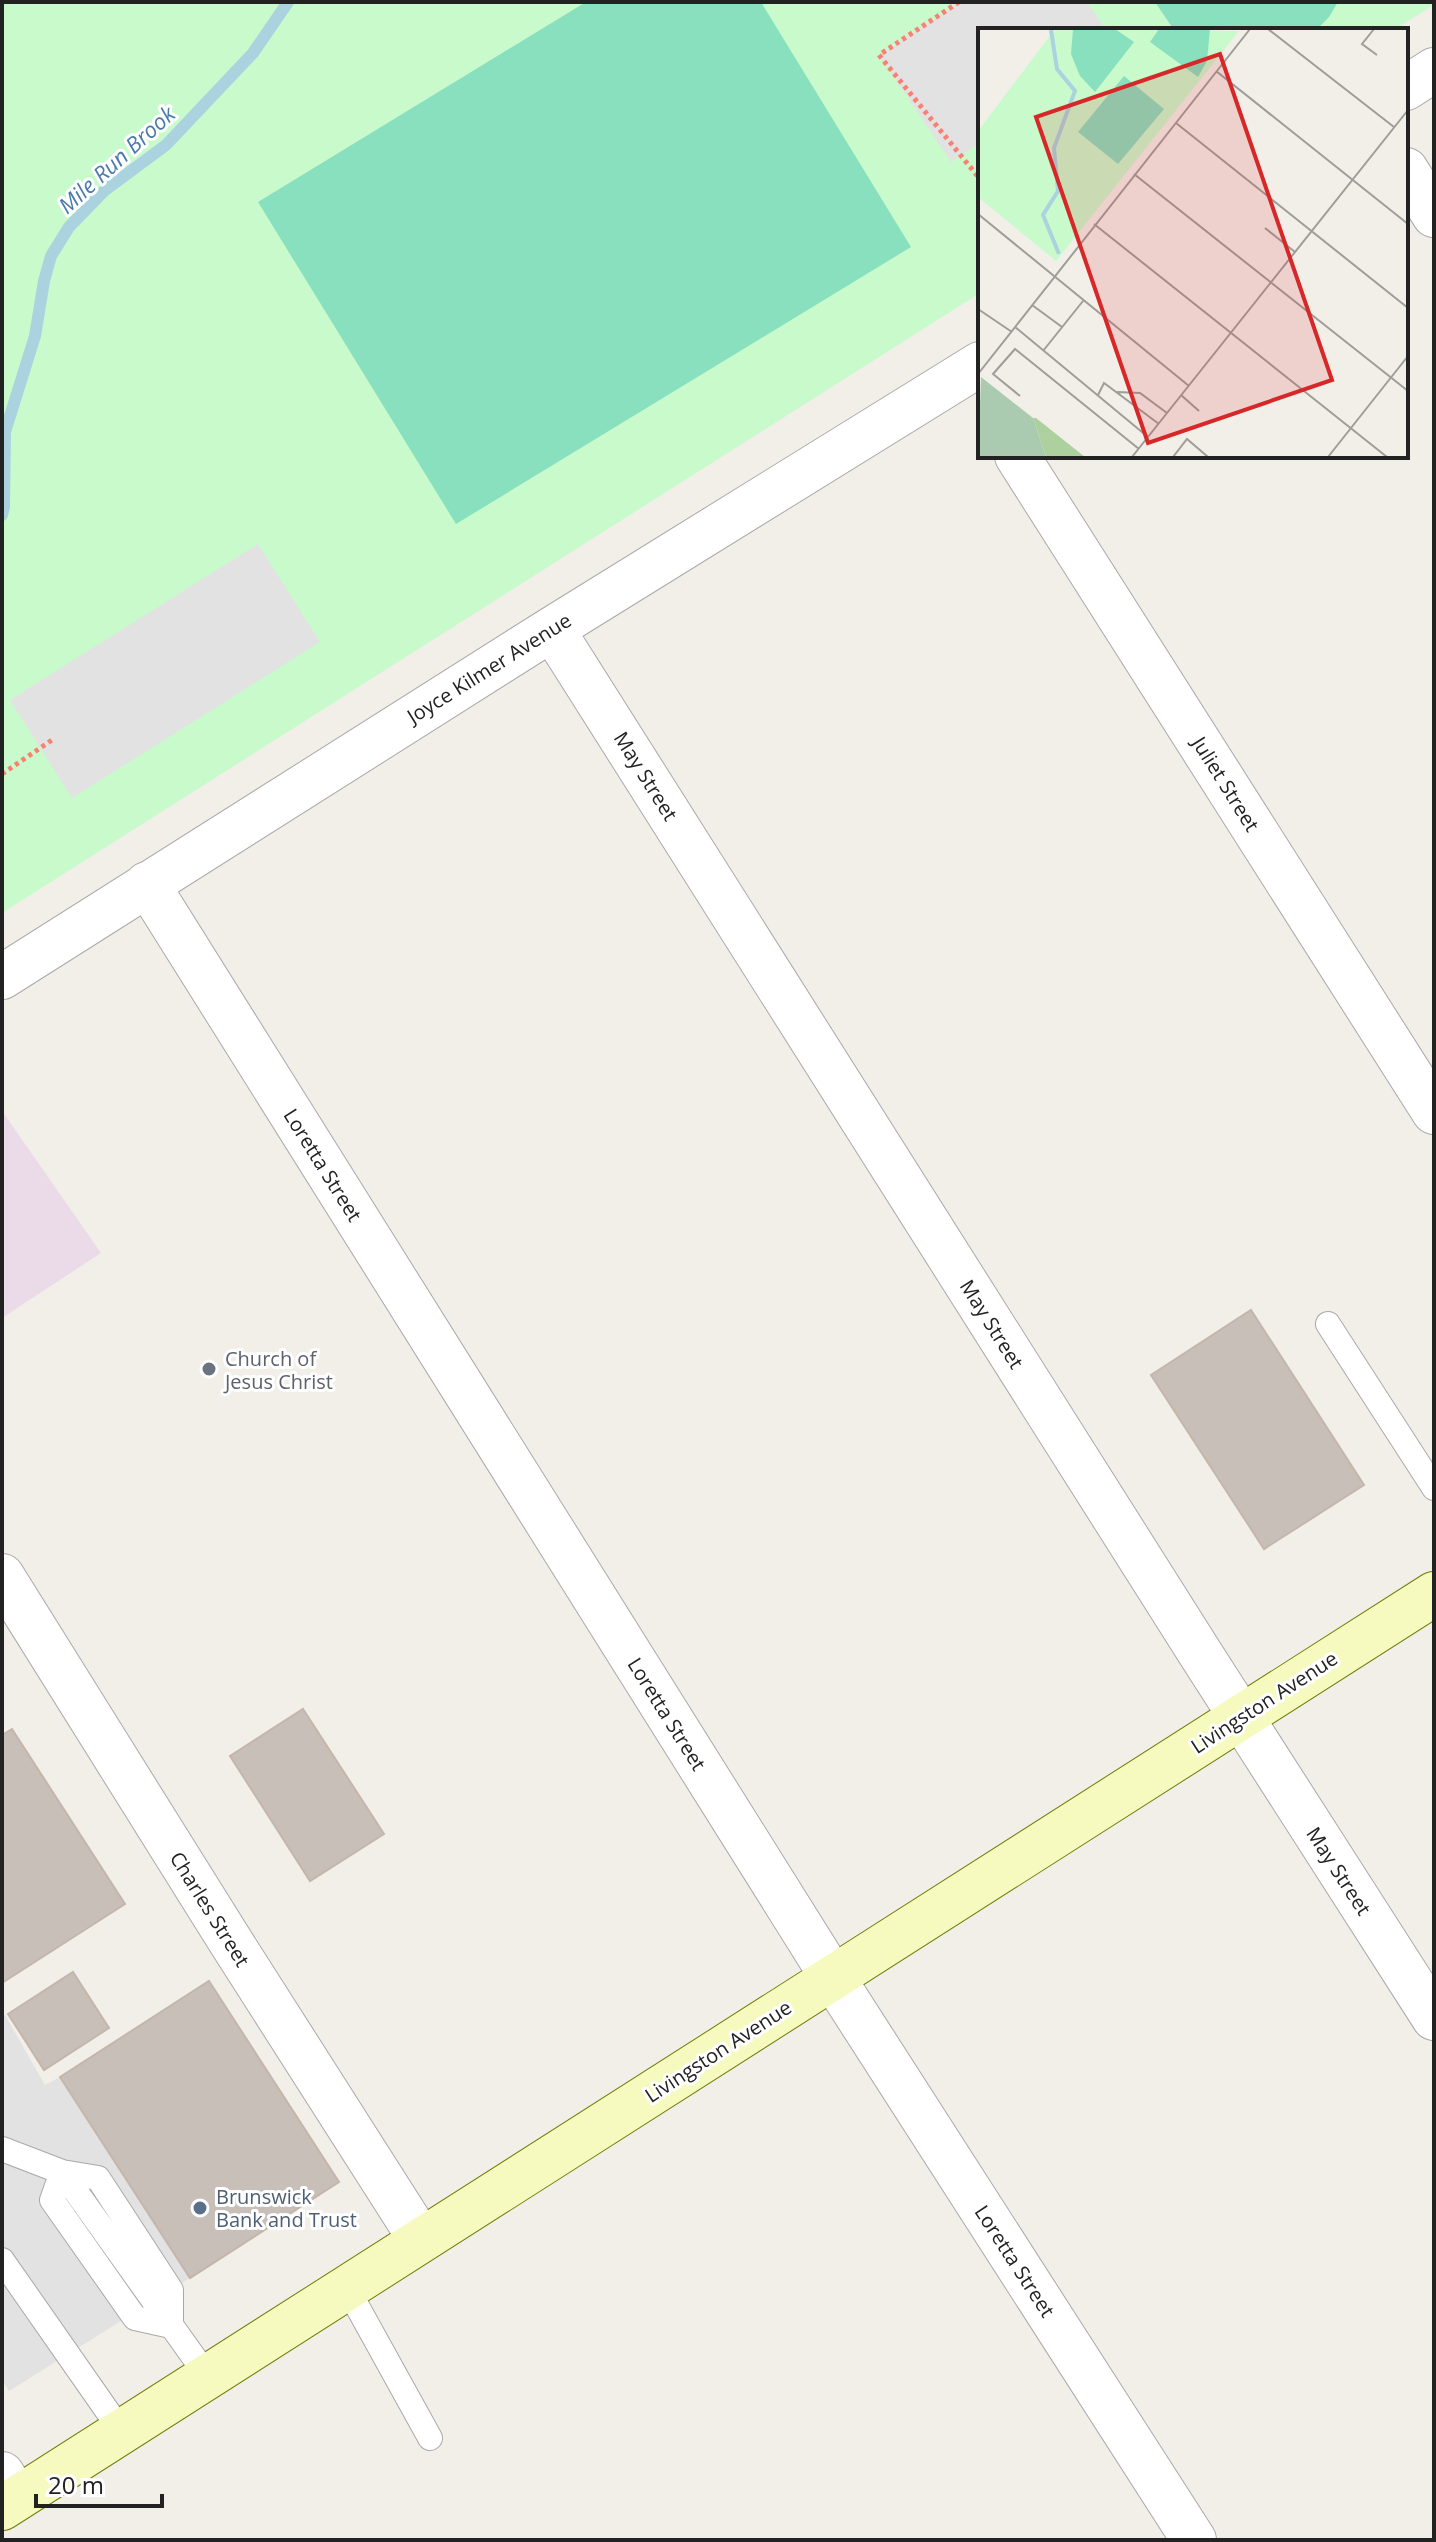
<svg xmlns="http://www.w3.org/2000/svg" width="1436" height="2542" font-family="'Open Sans',sans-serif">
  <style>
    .industrial { fill: #ebdbe8 }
    .park { fill: #c8facc }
    .pitch { fill: #88e0be }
    .parking { fill: #e2e2e2 }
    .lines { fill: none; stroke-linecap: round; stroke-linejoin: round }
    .stream { stroke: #aad3df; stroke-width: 12 }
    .building { fill: #c7bfb8; stroke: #c4b6ab; stroke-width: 2 }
    .service-casing { stroke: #a9a9a9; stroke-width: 26 }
    .minor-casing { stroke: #a9a9a9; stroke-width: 46 }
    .secondary-casing { stroke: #707d05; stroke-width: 46 }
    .path { stroke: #fa8072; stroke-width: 5; stroke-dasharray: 4 4; stroke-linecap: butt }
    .service { stroke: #fff; stroke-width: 24 }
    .minor { stroke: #fff; stroke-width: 44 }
    .secondary { stroke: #f7fabf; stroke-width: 44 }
    .worship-dot { fill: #6b7280; stroke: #fff; stroke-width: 3 }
    .service-dot { fill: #5c6f8a; stroke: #fff; stroke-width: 3 }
    .labels { text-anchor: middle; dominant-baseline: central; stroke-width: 6; stroke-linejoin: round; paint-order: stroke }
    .street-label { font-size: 20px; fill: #222; stroke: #fff }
    .worship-label { font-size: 20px; fill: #5b616d; stroke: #fff; text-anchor: start }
    .service-label { font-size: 20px; fill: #4e5e75; stroke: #fff; text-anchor: start }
    .water-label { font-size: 22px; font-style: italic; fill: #4a7aab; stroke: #fff }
    .inset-river { fill: none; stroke: #aad3df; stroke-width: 4 }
    .inset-road { fill: none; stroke: #9f9d99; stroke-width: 2 }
    .view { fill: #d62828; fill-opacity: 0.15; stroke: #d62828; stroke-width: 4 }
    .inset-edge { fill: none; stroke: #222; stroke-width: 4 }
  </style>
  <rect width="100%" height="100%" fill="#f2efe9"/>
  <path class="industrial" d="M2,1111L101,1253L2,1318Z"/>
  <path class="park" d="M2,2H1434V5L1394,30H980V293L2,913Z"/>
  <path class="pitch" d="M586,2H761L911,247L456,524L258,202Z
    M1155,2H1338L1329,17L1316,30H1174Z"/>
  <path class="parking" d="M959,2H1087L1106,30H980V143L951,162L879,55Z
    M258,544L320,642L72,798L10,700Z
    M5,2015L45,2085L60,2077L190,2278L9,2391L2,2380V2017Z"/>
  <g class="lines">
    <path class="stream" d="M2,515L4,507L5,432L35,336L44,281L51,256L69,227L104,191L166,145L253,53L288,2"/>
  </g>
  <path class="building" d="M1251,1310L1364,1485L1264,1549L1151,1375Z
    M303,1709L384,1834L310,1881L230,1756Z
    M12,1729L125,1904L2,1983V1735Z
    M73,1972L109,2028L44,2070L8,2014Z
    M209,1981L339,2182L190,2278L60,2077Z"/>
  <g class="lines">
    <g class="service-casing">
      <path id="service" d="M1328,1324L1434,1488
        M2,2149L62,2172L208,2377
        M62,2172L98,2178L171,2290V2326L135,2318L52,2200Z
        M2,2260L122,2432
        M347,2288L430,2438"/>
    </g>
    <g class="minor-casing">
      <path id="minor" d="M1406,88L1434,70
        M1406,170L1434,215
        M1017,456L1434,1112
        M552,629L1200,1653L1434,2018
        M147,884L833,1978L1194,2540
        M2,977L552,629L980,364
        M2,1576L229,1939L421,2240
        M2,2474L17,2498"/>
    </g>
    <g class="secondary-casing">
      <path id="secondary" d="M2,2508L1434,1594"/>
    </g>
    <path class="path" d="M959,2L879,55L980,179
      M2,774L52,740"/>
    <use href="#service" class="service"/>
    <use href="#minor" class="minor"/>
    <use href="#secondary" class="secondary"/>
  </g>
  <circle class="worship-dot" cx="209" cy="1369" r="8"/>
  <circle class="service-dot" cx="200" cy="2208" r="8"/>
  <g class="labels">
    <g class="street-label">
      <text transform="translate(489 668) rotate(-32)">Joyce Kilmer Avenue</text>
      <text transform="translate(646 776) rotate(58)">May Street</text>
      <text transform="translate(1226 784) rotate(58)">Juliet Street</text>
      <text transform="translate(323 1165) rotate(58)">Loretta Street</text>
      <text transform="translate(992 1324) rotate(58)">May Street</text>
      <text transform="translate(1264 1702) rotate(-33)">Livingston Avenue</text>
      <text transform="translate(667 1714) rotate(58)">Loretta Street</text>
      <text transform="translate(1339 1871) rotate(57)">May Street</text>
      <text transform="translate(210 1909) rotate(58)">Charles Street</text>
      <text transform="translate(718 2051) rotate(-33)">Livingston Avenue</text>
      <text transform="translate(1015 2261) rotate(57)">Loretta Street</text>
    </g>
    <g class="worship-label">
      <text x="225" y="1358">Church of<tspan x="225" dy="23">Jesus Christ</tspan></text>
    </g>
    <g class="service-label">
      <text x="216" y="2196">Brunswick<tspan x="216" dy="23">Bank and Trust</tspan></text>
    </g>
    <g class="water-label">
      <text transform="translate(116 159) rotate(-42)">Mile Run Brook</text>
    </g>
  </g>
  <g transform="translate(978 28)">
    <rect width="430" height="430" fill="#f2efe9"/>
    <path d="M55,390H58L107,429H68Z" fill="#add19e"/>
    <path d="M3,349L55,390L68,429H0Z" fill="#aacbaf"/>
    <path d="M77,1L261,3L78,233L0,169V103Z" fill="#c8facc"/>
    <path d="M95,1H137L156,14L117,64L102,48L93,26ZM181,1H232L229,33L220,49L172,14ZM146,48L186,81L140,136L100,104Z" fill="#88e0be"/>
    <path class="inset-river" d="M73,2L79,41L97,63L76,120L80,163L65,187L81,226"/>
    <path class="inset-road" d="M290,1L416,99M396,1L384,16L399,27M238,43L430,196M198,95L430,280M156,146L430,363M0,186L211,358M116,196L409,429M287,200L317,224M54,277L84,299M0,281L34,304M37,299L170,409M65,323L105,273M0,346L272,1M139,364L162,365L189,385M120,367L126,355L181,396M203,367L221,383M42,368L15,346L37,321L161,421M154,429L430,82M195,429L209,411L230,429M350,429L430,328"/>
    <path class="view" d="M242,26L354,352L170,415L58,89Z"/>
    <rect width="430" height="430" class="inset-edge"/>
  </g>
  <rect width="1436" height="2542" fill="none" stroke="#222222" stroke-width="8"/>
  <path d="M36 2494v12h126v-12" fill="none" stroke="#222222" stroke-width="4"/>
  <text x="48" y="2494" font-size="24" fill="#222222" stroke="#ffffff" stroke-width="6" paint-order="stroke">20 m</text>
</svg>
